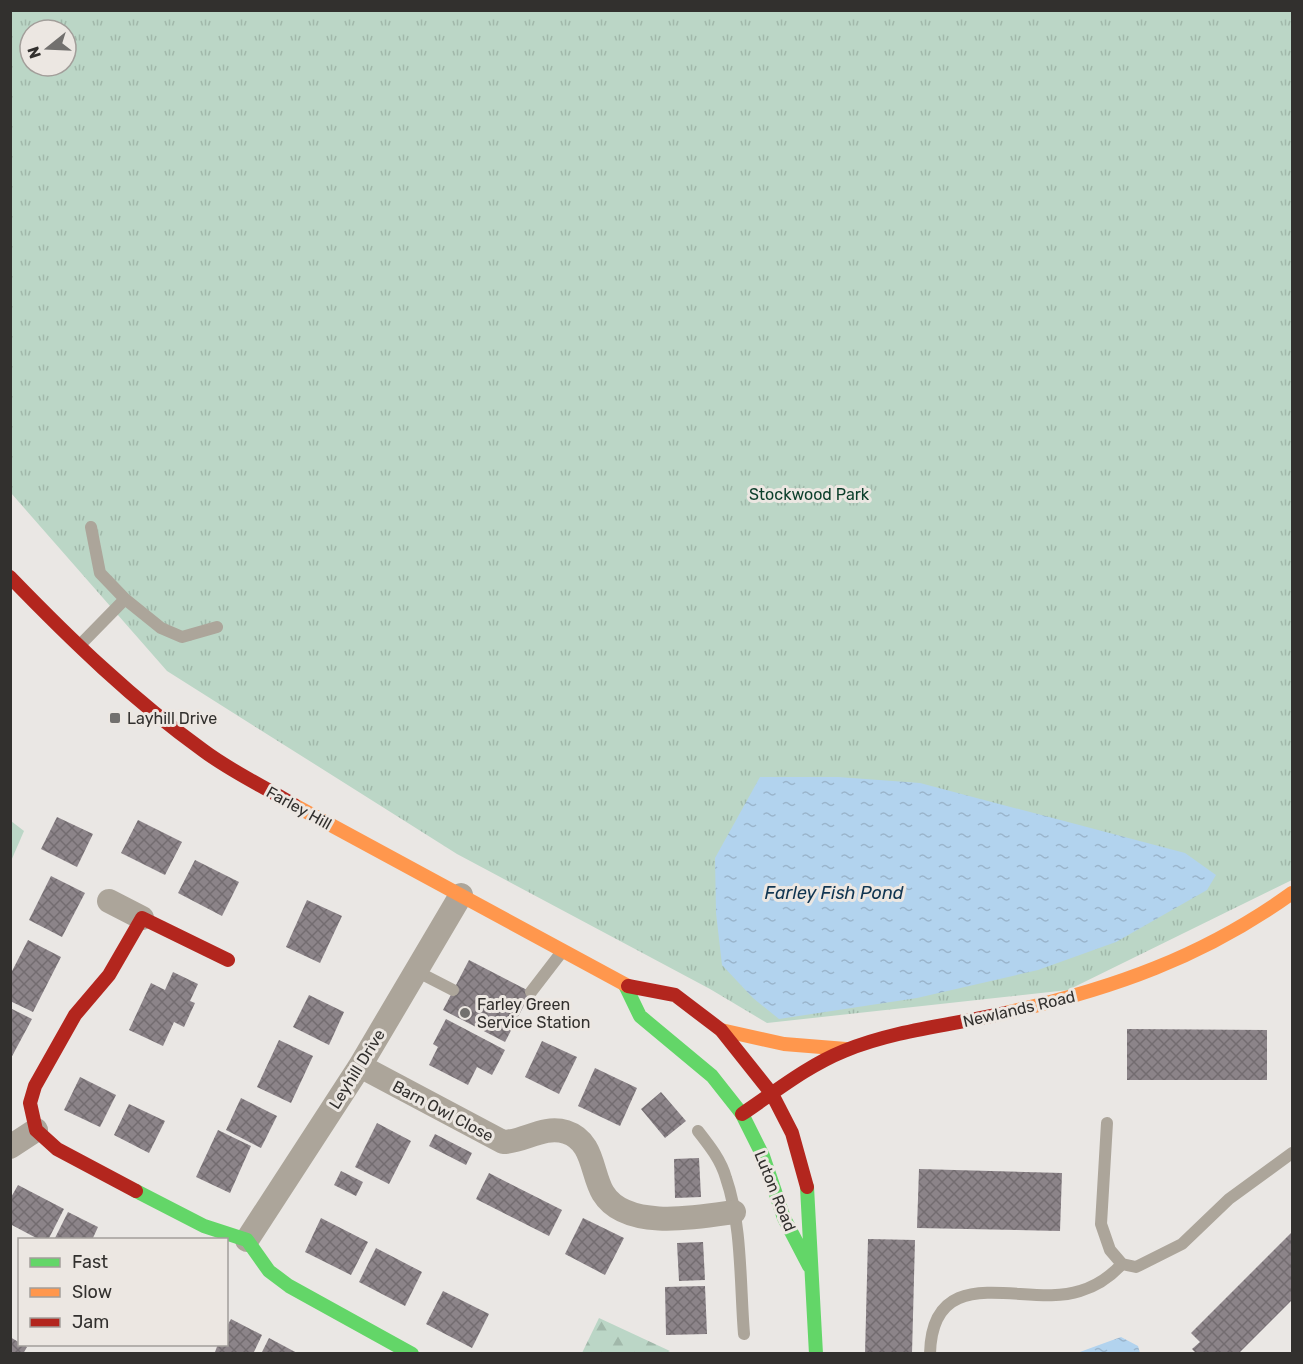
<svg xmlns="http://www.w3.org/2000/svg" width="1303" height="1364" font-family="Rubik,sans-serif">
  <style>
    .grass { fill: #bbd6c6 }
    .forest { fill: url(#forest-firs) }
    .park { fill: url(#park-tufts); fill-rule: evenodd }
    .water { fill: url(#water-ripples) }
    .building { fill: url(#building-cross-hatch) }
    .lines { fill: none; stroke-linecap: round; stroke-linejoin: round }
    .lane { stroke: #aca59a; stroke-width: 12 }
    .street { stroke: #aca59a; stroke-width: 24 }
    .fast { stroke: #63d668; stroke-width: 14 }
    .slow { stroke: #ff974d; stroke-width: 14 }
    .jam { stroke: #b3261e; stroke-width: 14 }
    .poi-dot { fill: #72706e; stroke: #ece7e2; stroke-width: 2 }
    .labels { text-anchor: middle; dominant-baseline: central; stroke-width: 6; stroke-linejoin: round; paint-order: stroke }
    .park-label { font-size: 16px; fill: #0b3e2a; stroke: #ece7e2 }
    .poi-label { font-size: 16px; fill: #32302e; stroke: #ece7e2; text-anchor: start }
    .street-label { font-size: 16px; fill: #32302e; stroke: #ece7e2 }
    .water-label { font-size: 18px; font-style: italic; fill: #103551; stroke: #ece7e2 }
  </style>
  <defs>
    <pattern id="forest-firs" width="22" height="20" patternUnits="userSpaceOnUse" patternTransform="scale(1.5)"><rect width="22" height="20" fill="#bbd6c6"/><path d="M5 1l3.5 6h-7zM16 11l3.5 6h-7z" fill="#a1b8aa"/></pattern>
    <pattern id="park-tufts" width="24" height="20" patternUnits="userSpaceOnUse" patternTransform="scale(1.5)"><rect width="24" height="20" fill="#bbd6c6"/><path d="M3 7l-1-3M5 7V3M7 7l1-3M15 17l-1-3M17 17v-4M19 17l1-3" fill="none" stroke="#a1b8aa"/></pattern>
    <pattern id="water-ripples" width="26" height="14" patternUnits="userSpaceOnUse" patternTransform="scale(1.5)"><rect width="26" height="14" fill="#b2d3ee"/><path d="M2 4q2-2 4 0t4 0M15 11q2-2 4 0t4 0" fill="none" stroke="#9ab5cc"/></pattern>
    <pattern id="building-cross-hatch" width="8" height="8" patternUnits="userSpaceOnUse" patternTransform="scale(1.5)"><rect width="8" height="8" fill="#8c8489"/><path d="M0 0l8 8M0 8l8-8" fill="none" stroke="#736c70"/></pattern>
  </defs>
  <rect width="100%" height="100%" fill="#eae7e4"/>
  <path class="grass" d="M11,821L24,831L11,861Z"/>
  <path class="forest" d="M599,1318L670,1351L665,1354L582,1353Z"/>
  <path class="park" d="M10,11H1292V880L1068,990L767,1023L710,989L457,854L167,671L11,493ZM30,30H66V66H30Z"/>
  <path class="water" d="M760,777H838L920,783L1185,853L1216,875L1207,890L1116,942L1038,970L917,998L779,1019L753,998L722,965L716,913L715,858Z
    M1121,1337L1138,1346L1140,1353H1077Z"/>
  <path class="building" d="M57,817L93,834L77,867L41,849Z
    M138,820L182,842L165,875L121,853Z
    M195,860L239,882L222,916L178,893Z
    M51,876L85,893L62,937L29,920Z
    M307,900L342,916L320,963L286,947Z
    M28,940L61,957L33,1012L10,1001V975Z
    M469,960L531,992L505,1042L443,1010Z
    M173,972L198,984L190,1001L195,1003L184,1027L174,1022L163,1046L129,1030L151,983L165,990Z
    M309,995L344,1012L329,1045L293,1027Z
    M10,1008L32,1019L10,1060Z
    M446,1019L505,1050L492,1075L477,1067L468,1085L429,1065L438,1047L433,1044Z
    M1127,1029L1267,1030V1080H1127Z
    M279,1040L313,1056L291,1103L257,1087Z
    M542,1041L577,1057L559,1094L525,1077Z
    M595,1068L637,1088L620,1126L578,1106Z
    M80,1077L116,1095L100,1127L64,1110Z
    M661,1092L686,1121L665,1138L641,1109Z
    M241,1098L277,1116L261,1148L226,1130Z
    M129,1104L165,1121L149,1153L114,1135Z
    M377,1123L411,1141L389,1184L355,1167Z
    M218,1130L251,1146L230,1193L196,1177Z
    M435,1134L472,1153L466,1165L429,1146Z
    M699,1158L701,1197L675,1198L674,1159Z
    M919,1169L1062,1173L1060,1231L917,1228Z
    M341,1171L363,1182L356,1196L334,1185Z
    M489,1173L562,1210L549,1236L476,1199Z
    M18,1185L64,1209L48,1240H40L10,1224V1199Z
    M68,1212L98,1227L92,1240H54Z
    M321,1218L368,1242L351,1275L305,1252Z
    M583,1218L624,1238L605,1275L565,1254Z
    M1292,1232V1300L1238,1354H1197L1192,1349L1200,1342L1191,1333Z
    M868,1239L915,1240L912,1354H865Z
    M703,1242L705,1280L679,1281L677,1243Z
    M376,1248L422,1272L405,1306L359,1282Z
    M705,1286L707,1334L666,1335L665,1287Z
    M443,1291L489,1314L472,1348L426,1324Z
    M231,1319L262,1335L253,1354L215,1352L218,1344H226V1328Z
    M10,1337L27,1347L23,1354H10Z
    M269,1338L299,1354H261Z"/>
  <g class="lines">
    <path class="lane" d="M91,527L100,573L125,599
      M79,646L125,599L161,628L182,637L217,627
      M416,971L453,990
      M531,992L561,953
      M1107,1123L1101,1224L1110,1250L1122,1264L1136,1267L1182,1244L1229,1199L1292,1153
      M698,1131C709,1145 721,1160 726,1178C742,1224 740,1285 744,1334
      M930,1354C932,1257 1026,1309 1080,1291C1097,1286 1111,1276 1122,1264"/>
    <path class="street" d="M109,901L142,918
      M360,1066L503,1142C524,1142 543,1125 566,1132C594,1141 591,1173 603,1193C626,1231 699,1217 734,1212
      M10,1147L36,1130
      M247,1240L360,1066L461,895"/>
    <path class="fast" d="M625,985L640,1016L712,1076L742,1114L763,1156L784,1218L809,1266
      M807,1187L816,1354
      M136,1191L204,1226L247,1240L269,1271L289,1286L412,1354"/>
    <path class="slow" d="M294,805L628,986
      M1005,1013C1112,989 1203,957 1292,893
      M721,1030L784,1044L846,1049"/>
    <path class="jam" d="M10,577C71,640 133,700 204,751C232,772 265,787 294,805
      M628,986L675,995L721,1030L772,1094L792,1133L807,1187
      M742,1114C775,1092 807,1066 844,1051C895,1030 952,1025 1005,1013
      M136,1191L57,1149L36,1130L30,1103L35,1086L75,1015L109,975L142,918L228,960"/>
  </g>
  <g class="poi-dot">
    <rect x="109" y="712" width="12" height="12" rx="3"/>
    <circle cx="465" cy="1013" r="6"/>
  </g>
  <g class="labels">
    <g class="park-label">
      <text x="809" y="494">Stockwood Park</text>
    </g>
    <g class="poi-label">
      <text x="127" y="718">Layhill Drive</text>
      <text x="477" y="1004">Farley Green<tspan x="477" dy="18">Service Station</tspan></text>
    </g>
    <g class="street-label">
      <text transform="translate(299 808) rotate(29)">Farley Hill</text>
      <text transform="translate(1019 1009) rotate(-13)">Newlands Road</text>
      <text transform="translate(357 1069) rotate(-58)">Leyhill Drive</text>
      <text transform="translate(443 1111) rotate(28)">Barn Owl Close</text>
      <text transform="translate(775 1191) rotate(68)">Luton Road</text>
    </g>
    <g class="water-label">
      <text x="834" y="893">Farley Fish Pond</text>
    </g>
  </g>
  <rect width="1303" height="1364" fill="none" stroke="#32302e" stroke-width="24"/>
  <rect x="18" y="1238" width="210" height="108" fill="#ece7e2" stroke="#a29e9a" stroke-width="1.5"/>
  <rect x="30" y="1258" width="30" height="9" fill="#63d668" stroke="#a29e9a" stroke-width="1.5"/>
  <text x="72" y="1268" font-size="18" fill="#32302e">Fast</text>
  <rect x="30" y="1288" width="30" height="9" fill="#ff974d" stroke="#a29e9a" stroke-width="1.5"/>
  <text x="72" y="1298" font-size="18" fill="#32302e">Slow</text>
  <rect x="30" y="1318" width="30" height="9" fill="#b3261e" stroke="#a29e9a" stroke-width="1.5"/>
  <text x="72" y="1328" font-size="18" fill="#32302e">Jam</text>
  <g transform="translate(48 48) rotate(252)"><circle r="28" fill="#ece7e2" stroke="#a29e9a" stroke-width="1.5"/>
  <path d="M0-4.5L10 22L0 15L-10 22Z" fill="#72706e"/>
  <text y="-9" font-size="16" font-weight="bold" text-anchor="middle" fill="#32302e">N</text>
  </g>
</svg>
